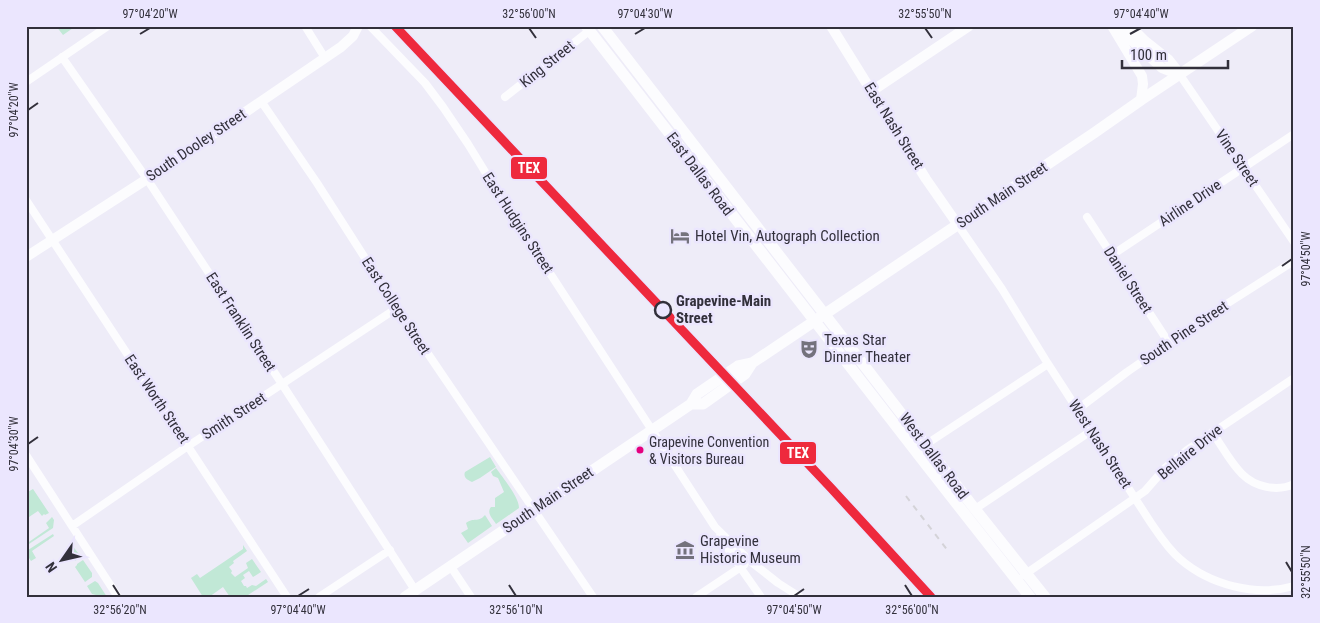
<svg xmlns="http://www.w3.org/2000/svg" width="1320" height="623" font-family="'Roboto Condensed',sans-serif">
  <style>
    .green { fill: #c1e8d6 }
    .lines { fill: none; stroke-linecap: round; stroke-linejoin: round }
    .minor { stroke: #fcfcfe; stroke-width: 8 }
    .tertiary { stroke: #fcfcfe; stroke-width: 10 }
    .secondary { stroke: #fcfcfe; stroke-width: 11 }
    .rail { stroke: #d4d3d8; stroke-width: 2; stroke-dasharray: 6 6; stroke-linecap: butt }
    .rail-1-casing { stroke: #ebe6fe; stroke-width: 12 }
    .rail-1 { stroke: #ee293d; stroke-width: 9 }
    .ticks { fill: none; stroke: #32303b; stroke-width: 2 }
    .stop-dot { fill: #ebe6fe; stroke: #32303b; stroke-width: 2.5 }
    .bus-dot { fill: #e5007d; stroke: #ebe6fe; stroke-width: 2 }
    .labels { text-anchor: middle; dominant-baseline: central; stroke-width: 5; stroke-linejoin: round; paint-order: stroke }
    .bus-label { font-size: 14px; fill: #32303b; stroke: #ebe6fe; text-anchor: start }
    .street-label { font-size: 15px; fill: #32303b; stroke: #ebe6fe }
    .poi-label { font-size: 15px; fill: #32303b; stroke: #ebe6fe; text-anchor: start }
    .stop-label { font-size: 15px; font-weight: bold; fill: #32303b; stroke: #ebe6fe; text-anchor: start }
    .line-badge { stroke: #ebe6fe; stroke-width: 2 }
    .badge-label { font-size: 14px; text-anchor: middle; font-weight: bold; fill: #fff }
    .neatline { fill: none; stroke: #32303b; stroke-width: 2 }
    .ticks-label { font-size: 12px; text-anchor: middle; fill: #32303b }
  </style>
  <rect width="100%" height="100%" fill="#eeecf8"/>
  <path class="green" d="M56,26H76L63,35Z
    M490,457L496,467L480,478L472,482C467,480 463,477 465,472Z
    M496,468C503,478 519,497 519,508L496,524C493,519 486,513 491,507H495V498L504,492L498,478L493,476L491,472Z
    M33,489L49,513L45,515L44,514L42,516L38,511L26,519V493Z
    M485,515L492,526L468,543L461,533L468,529L466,523C474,517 478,523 485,515Z
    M52,517L54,520L53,528L26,546V544L49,528L46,523Z
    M53,534L54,536L32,551L36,558L31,561L27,555L28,550Z
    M72,545L81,557L75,561L73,557L69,559L66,554L74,549Z
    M243,545L247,551L233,561L234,563L229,567L232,571L231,573L235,577L248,568L246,563L252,559L261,572L253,577L249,571L243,575L245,578L241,581L244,586H246L247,588L252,585L256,586L266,579L268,582L245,597H230L223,587L209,597H203L191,578L197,574L200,578L243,549Z
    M83,560L92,573V577L85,582L75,567L77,565V564Z
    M95,581L98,583L107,597H96V595L92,594L87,586Z"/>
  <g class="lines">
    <path class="minor" d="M305,26L325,58
      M370,26L425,83L443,107L468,144L503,201L715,527L750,561L778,583L800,597
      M62,57L147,179L282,384L415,590
      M1180,75L1294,242
      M26,82L108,26
      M505,97L589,31
      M261,101L317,183L397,308L593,597
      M26,200L287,597
      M1087,217L1169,343
      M958,225L1002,289L1048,364L1151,523C1160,536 1168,549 1180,559C1210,585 1256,597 1294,586
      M1112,255L1294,134
      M1078,409L1127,372L1214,312L1294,261
      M1212,432C1222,446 1230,462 1242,474C1255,487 1277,492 1294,484
      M925,445L1048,364
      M26,455L118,597
      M975,509L1091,431
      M72,526L188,446L208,433L397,308
      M720,536L740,567L761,597
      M451,567L471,597
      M1024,575L1135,498L1145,491L1166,467L1187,450L1294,378
      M319,597L390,550
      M696,597L744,565"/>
    <path class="tertiary" d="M831,26L926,179L958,225
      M1112,26L1142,76L1143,84L1141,100
      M1130,26L1145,41L1169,60L1180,74
      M1117,27L1162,68L1180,75
      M872,91L969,26
      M26,257L147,179L341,47L353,36L358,26"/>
    <path class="secondary" d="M586,26L927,466L1030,597
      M602,26L975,509L1045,597
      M691,404H703L745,374L752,363
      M405,597L691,404L697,394L738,366L752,363L1094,133L1141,100L1252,26"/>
    <path class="rail" d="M906,496L948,551"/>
    <g class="rail-1-casing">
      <path id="rail-1" d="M395,26L831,488L931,597"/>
    </g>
    <use href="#rail-1" class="rail-1"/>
  </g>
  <path class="ticks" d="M529,28L536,38M925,28L932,38M140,34L150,28M635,34L645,28M1130,34L1141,28M28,110L38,103M1282,266L1292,259M28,444L38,437M1286,562L1292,572M113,585L120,596M509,585L516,596M905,585L912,596M298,596L309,589M794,596L804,589"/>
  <defs>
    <g id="hotel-bare" transform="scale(1.5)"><path d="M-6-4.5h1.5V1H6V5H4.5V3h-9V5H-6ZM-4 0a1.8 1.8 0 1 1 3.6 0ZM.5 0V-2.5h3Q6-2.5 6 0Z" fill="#74727d" stroke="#ebe6fe" stroke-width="2.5" paint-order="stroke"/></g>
    <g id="theatre-bare" transform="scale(1.5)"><path d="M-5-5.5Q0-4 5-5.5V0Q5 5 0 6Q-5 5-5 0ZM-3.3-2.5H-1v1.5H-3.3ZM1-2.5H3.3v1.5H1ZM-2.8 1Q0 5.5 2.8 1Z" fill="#74727d" stroke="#ebe6fe" stroke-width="2.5" paint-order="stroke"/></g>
    <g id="museum-bare" transform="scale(1.5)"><path d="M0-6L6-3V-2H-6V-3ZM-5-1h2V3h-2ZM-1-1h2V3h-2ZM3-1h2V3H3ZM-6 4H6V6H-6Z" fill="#74727d" stroke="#ebe6fe" stroke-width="2.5" paint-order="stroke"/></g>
  </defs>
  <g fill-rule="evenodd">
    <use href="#hotel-bare" x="680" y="236"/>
    <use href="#theatre-bare" x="809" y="349"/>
    <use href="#museum-bare" x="685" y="550"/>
  </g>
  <circle class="stop-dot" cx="663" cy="310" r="8"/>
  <circle class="bus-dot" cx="640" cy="450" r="4.5"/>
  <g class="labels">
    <g class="bus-label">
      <text x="649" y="442">Grapevine Convention<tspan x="649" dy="17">&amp; Visitors Bureau</tspan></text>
    </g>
    <g class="street-label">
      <text transform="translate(547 64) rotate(-39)">King Street</text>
      <text transform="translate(894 126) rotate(58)">East Nash Street</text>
      <text transform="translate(196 145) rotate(-34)">South Dooley Street</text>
      <text transform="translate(1237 158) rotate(56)">Vine Street</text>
      <text transform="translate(700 174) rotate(53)">East Dallas Road</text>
      <text transform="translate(1002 195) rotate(-34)">South Main Street</text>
      <text transform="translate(1190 203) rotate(-34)">Airline Drive</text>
      <text transform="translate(518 223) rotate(57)">East Hudgins Street</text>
      <text transform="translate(1128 280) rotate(57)">Daniel Street</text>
      <text transform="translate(396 306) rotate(57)">East College Street</text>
      <text transform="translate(241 322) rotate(57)">East Franklin Street</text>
      <text transform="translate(1184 333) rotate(-34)">South Pine Street</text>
      <text transform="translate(157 399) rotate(56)">East Worth Street</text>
      <text transform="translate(234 416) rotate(-33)">Smith Street</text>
      <text transform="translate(1100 444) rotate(57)">West Nash Street</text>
      <text transform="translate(1190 452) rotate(-39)">Bellaire Drive</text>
      <text transform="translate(934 456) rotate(53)">West Dallas Road</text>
      <text transform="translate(548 500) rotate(-34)">South Main Street</text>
    </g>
    <g class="poi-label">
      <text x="695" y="236">Hotel Vin, Autograph Collection</text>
      <text x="824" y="340">Texas Star<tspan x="824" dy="17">Dinner Theater</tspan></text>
      <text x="700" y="541">Grapevine<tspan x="700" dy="17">Historic Museum</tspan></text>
    </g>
    <g class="stop-label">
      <text x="676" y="301">Grapevine-Main<tspan x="676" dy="17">Street</tspan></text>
    </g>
  </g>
  <g class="line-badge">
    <rect x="510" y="156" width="38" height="24" rx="5" fill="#ee293d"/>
    <rect x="779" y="441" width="38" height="24" rx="5" fill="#ee293d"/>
  </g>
  <g class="badge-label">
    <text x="529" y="173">TEX</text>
    <text x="798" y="458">TEX</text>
  </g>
  <rect width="1320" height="623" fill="none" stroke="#ebe6fe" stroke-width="55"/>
  <g transform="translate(62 560) rotate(236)" stroke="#ebe6fe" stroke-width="4" paint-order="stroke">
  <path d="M0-4L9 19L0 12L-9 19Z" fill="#32303b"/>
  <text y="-8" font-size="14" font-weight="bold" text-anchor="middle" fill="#32303b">N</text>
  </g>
  <path d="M1122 60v8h106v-8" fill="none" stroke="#32303b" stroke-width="2.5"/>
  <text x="1130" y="60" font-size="15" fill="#32303b" stroke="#ebe6fe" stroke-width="4" paint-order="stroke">100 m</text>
  <rect x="28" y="28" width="1264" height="568" class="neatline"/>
  <g class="ticks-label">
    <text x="150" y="18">97°04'20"W</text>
    <text x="529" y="18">32°56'00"N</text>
    <text x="645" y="18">97°04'30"W</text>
    <text x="925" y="18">32°55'50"N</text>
    <text x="1141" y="18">97°04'40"W</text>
    <text transform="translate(14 110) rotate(-90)" y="4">97°04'20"W</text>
    <text transform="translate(1306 259) rotate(-90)" y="4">97°04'50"W</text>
    <text transform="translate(14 444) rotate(-90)" y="4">97°04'30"W</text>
    <text transform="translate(1306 572) rotate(-90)" y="4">32°55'50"N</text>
    <text x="120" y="614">32°56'20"N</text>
    <text x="298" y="614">97°04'40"W</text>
    <text x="516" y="614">32°56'10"N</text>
    <text x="794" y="614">97°04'50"W</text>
    <text x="912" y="614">32°56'00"N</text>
  </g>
</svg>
